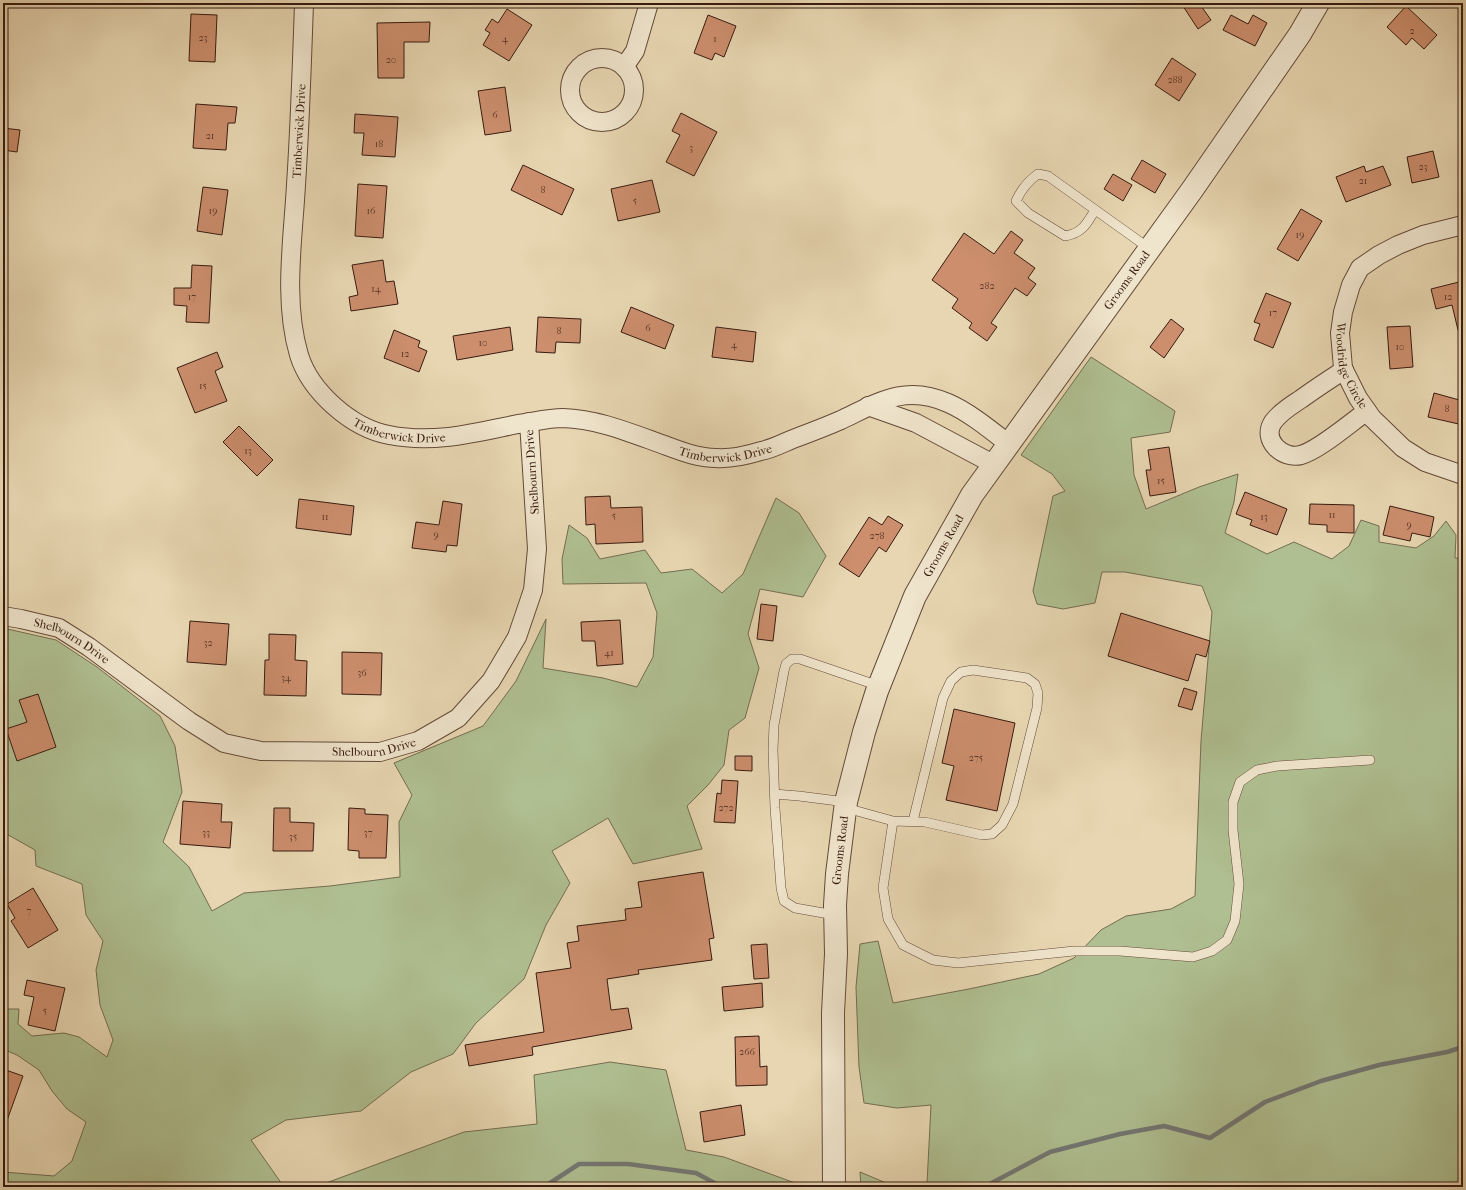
<svg xmlns="http://www.w3.org/2000/svg" width="1466" height="1190" font-family="'IM FELL French Canon',serif">
  <style>
    .green { fill: #afbf91; stroke: #746d50 }
    .lines { fill: none; stroke-linecap: round; stroke-linejoin: round }
    .stream { stroke: #737874; stroke-width: 4.5 }
    .building { fill: #cc8e6d; stroke: #381b10 }
    .service-casing { stroke: #644a38; stroke-width: 10 }
    .minor-casing { stroke: #644a38; stroke-width: 20 }
    .tertiary-casing { stroke: #644a38; stroke-width: 24 }
    .service { stroke: #efe4cc; stroke-width: 9 }
    .minor { stroke: #efe4cc; stroke-width: 18 }
    .tertiary { stroke: #efe4cc; stroke-width: 22 }
    .labels { text-anchor: middle; dominant-baseline: central; stroke-width: 3.5; stroke-linejoin: round; paint-order: stroke }
    .number-label { font-size: 10px; fill: #5d3827 }
    .street-label { font-size: 12px; fill: #381b10; stroke: #efe4cc }
  </style>
  <rect width="100%" height="100%" fill="#e7d6b1"/>
  <filter id="stains"><feTurbulence type="fractalNoise" baseFrequency=".005" numOctaves="4"/><feColorMatrix values="0 0 0 0 .2 0 0 0 0 .09 0 0 0 0 .02 0 0 0 .5 -.17"/></filter>
  <radialGradient id="worn" r=".72"><stop offset=".6" stop-color="#630" stop-opacity="0"/><stop offset="1" stop-color="#630" stop-opacity=".3"/></radialGradient>
  <path class="green" d="M1091,357L1175,411L1170,432L1131,438L1134,475L1146,509L1199,487L1238,474L1234,502L1225,533L1267,554L1294,542L1332,559L1349,546L1361,520L1379,526V542L1416,548L1434,536L1446,521L1456,535L1455,558L1463,559V1187H861L860,1172L891,1185L927,1184L931,1105L897,1108L864,1103L859,1067L856,987L860,944L878,941L893,1003L969,989L1039,974L1074,958L1101,930L1126,916L1171,909L1195,896L1201,741L1212,612L1202,586L1125,572H1102L1095,603L1063,609L1037,604L1033,591L1053,496L1065,491L1052,474L1021,455Z
    M776,498L799,513L826,556L803,597L760,589L748,634L759,668L745,718L729,730L724,765L708,785L687,806L702,849L633,864L608,818L552,851L570,883L546,925L524,979L476,1023L453,1054L411,1072L361,1111L286,1120L251,1140L284,1187H3V1172L54,1176L72,1161L86,1122L67,1109L52,1091L39,1070L17,1055L3,1049V1009H19L18,1024L32,1036L64,1033L79,1037L107,1057L113,1040L100,1005L96,970L103,941L86,915L82,884L36,866L35,850L3,832V628L56,640L97,667L160,716L175,746L182,792L163,842L189,867L212,911L244,893L330,886L400,877L399,822L412,795L394,763L483,726L516,681L546,619L543,668L603,678L637,687L653,657L657,613L646,583L563,584L562,559L569,525L587,538L600,559L645,550L661,573L692,569L722,593L743,574Z
    M610,1062L666,1070L686,1150L724,1157L806,1187H312L318,1186L464,1132L537,1124L534,1075Z"/>
  <g class="lines">
    <path class="stream" d="M544,1187L579,1164H628L696,1173L722,1187
      M984,1187L1050,1152L1120,1134L1164,1126L1210,1138L1265,1102L1321,1081L1379,1065L1447,1052L1463,1047"/>
  </g>
  <path class="building" d="M1181,3H1199L1211,20L1198,29Z
    M1406,6L1437,35L1424,49L1412,38L1406,45L1387,27Z
    M507,9L532,25L509,61L483,45L490,33L485,30L492,19L498,23Z
    M191,14L217,15L215,62L189,61Z
    M708,15L736,26L724,57L715,53L712,60L694,53Z
    M1231,15L1248,24L1253,15L1267,23L1255,46L1223,30Z
    M430,22L429,42H404V78H378L377,23Z
    M1172,58L1196,74L1179,101L1155,85Z
    M505,87L511,131L485,135L478,91Z
    M196,104L237,107L235,123H228L226,150L193,148Z
    M681,113L717,132L694,176L666,162L680,135L672,131Z
    M355,114L398,117L395,157L362,155L364,133H354Z
    M3,128L20,130L17,152L3,150Z
    M1433,151L1439,177L1412,183L1407,157Z
    M1142,160L1166,174L1155,193L1131,179Z
    M523,165L574,189L562,215L511,190Z
    M1364,166L1366,172L1383,166L1391,185L1346,202L1336,177Z
    M1113,174L1132,185L1123,201L1104,189Z
    M652,180L660,212L618,221L611,189Z
    M358,184L387,186L383,238L355,236Z
    M203,187L228,190L222,235L197,231Z
    M1301,209L1322,221L1298,261L1277,249Z
    M1011,231L1023,240L1014,253L1035,268L1028,278L1036,284L1027,296L1015,288L991,323L997,327L987,341L969,328L972,323L952,308L958,299L932,280L964,233L994,254Z
    M383,260L386,282L394,281L398,304L351,311L349,297L358,295L352,265Z
    M192,265L212,266L209,323L186,322L187,306L174,305V288H191Z
    M1463,281V329L1458,330L1452,305L1436,309L1431,289Z
    M1266,293L1291,303L1273,348L1254,340L1260,324L1254,322Z
    M631,307L674,325L665,349L621,332Z
    M538,317L581,319L580,343L556,342L555,353L536,352Z
    M1171,319L1184,329L1164,358L1150,347Z
    M1410,326L1413,367L1390,369L1387,327Z
    M510,327L513,350L457,360L453,336Z
    M716,327L756,332L753,362L712,357Z
    M394,330L420,341L418,347L427,351L419,372L384,358Z
    M217,352L223,367L215,371L227,401L195,413L177,368Z
    M1434,393L1463,401V425L1428,417Z
    M239,426L273,460L257,476L223,442Z
    M1169,447L1176,492L1150,496L1146,470H1151L1148,450Z
    M1245,492L1287,509L1277,535L1250,525L1252,520L1236,514Z
    M610,496L611,508L642,507L643,542L596,544L595,524L586,525L585,497Z
    M299,499L354,506L351,535L296,528Z
    M443,501L462,504L457,546L447,545L446,552L412,548L416,522L439,525Z
    M1310,504L1354,505V533L1327,532V525L1309,524Z
    M1390,506L1434,517L1430,537L1412,533L1410,541L1383,535Z
    M888,516L903,525L886,552L879,547L859,577L839,564L869,517L882,525Z
    M761,604L777,606L773,641L757,639Z
    M1121,613L1210,641L1206,657L1196,654L1188,681L1108,656Z
    M620,620L623,664L597,666L595,641H582L581,622Z
    M190,621L229,624L226,665L187,662Z
    M269,634L296,635L295,660L307,661L306,696L264,695L265,660H269Z
    M342,652L382,653L381,695L342,694Z
    M1184,688L1197,692L1192,710L1178,706Z
    M38,694L56,747L17,761L6,729L27,722L19,700Z
    M954,709L1015,723L997,811L946,800L954,766L942,763Z
    M735,756H752V771L735,770Z
    M722,780L738,781L735,823L714,822L717,793L721,794Z
    M183,801L222,804L221,822H232L230,848L180,844Z
    M274,808H290V822L314,823L313,851H273Z
    M349,808L365,809V814L388,815L386,858H359V851L348,850Z
    M703,872L714,938L709,939L712,960L638,970L639,974L607,979L611,1010L628,1008L632,1029L532,1047L533,1055L469,1066L465,1045L544,1032L536,973L571,968L567,943L579,941L577,926L626,920L625,909L642,907L638,882Z
    M33,888L58,930L28,948L11,921L15,918L7,904Z
    M767,944L769,978L754,979L751,945Z
    M27,980L65,988L55,1031L28,1025L34,997L24,995Z
    M762,983L763,1007L724,1011L722,987Z
    M759,1036L760,1067L767,1066V1085L736,1086L735,1037Z
    M3,1069L23,1076L5,1126H3Z
    M741,1105L745,1135L704,1142L700,1112Z"/>
  <g class="lines">
    <g class="service-casing">
      <path id="service" d="M1095,210C1087,223 1083,233 1065,236L1028,213L1016,201C1021,190 1028,181 1038,174L1048,176L1150,249
        M774,794L799,796L846,802
        M846,808L893,821L883,888L888,919L903,945L933,960L958,963L1074,951H1120L1193,957L1212,951L1227,940L1235,921L1239,884L1233,830V802L1240,782L1257,770L1277,766L1370,760
        M893,821L925,822L982,835L992,834L1002,825L1013,804L1037,708L1038,693L1035,684L1027,678L973,670L961,672L951,681L943,698L913,821
        M835,915L795,908L784,901L781,888L775,808L773,750L774,725L784,671L786,664L792,659H800L879,686"/>
    </g>
    <g class="minor-casing">
      <g id="minor">
        <path id="s1" d="M304,3C302,64 300,124 296,185C293,240 283,301 299,355C310,391 351,428 389,435C434,444 474,433 518,424C533,422 548,418 563,418C599,419 633,434 667,446C683,452 699,458 716,458C731,459 748,455 761,451C772,449 783,443 793,439C809,433 825,427 841,420C879,402 905,384 948,403C969,412 992,431 1010,445"/>
        <circle cx="602" cy="90" r="32"/>
        <path d="M624,67L635,51L649,3"/>
        <path id="s2" d="M1463,225L1423,235L1398,245L1379,255L1360,268L1351,285L1343,312L1340,333L1343,368L1358,398L1372,418L1403,448L1425,462L1463,475"/>
        <path d="M1344,370C1330,379 1315,389 1301,399C1292,405 1280,412 1273,422C1261,440 1283,460 1301,455C1319,450 1350,423 1367,411"/>
        <path d="M868,406L916,423L995,465"/>
        <path id="s3" d="M3,616L21,619L59,628L89,647L189,721L224,743L261,751L380,752L418,741L458,718L491,681L517,637L533,590L537,549L529,422"/>
      </g>
    </g>
    <g class="tertiary-casing">
      <g id="tertiary">
        <path id="s4" d="M834,1187L833,1013L836,954L835,905L837,874L846,802L864,732L877,691L915,596L972,495L1192,190L1300,34L1318,3"/>
      </g>
    </g>
    <use href="#service" class="service"/>
    <use href="#minor" class="minor"/>
    <use href="#tertiary" class="tertiary"/>
  </g>
  <g class="labels">
    <g class="number-label">
      <text x="1412" y="31">2</text>
      <text x="203" y="38">23</text>
      <text x="505" y="39">4</text>
      <text x="715" y="39">1</text>
      <text x="391" y="60">20</text>
      <text x="1175" y="80">288</text>
      <text x="495" y="115">6</text>
      <text x="210" y="136">21</text>
      <text x="379" y="144">18</text>
      <text x="691" y="148">3</text>
      <text x="1423" y="167">23</text>
      <text x="1363" y="181">21</text>
      <text x="543" y="190">8</text>
      <text x="635" y="201">5</text>
      <text x="213" y="211">19</text>
      <text x="371" y="211">16</text>
      <text x="1300" y="235">19</text>
      <text x="987" y="286">282</text>
      <text x="376" y="289">14</text>
      <text x="192" y="297">17</text>
      <text x="1448" y="297">12</text>
      <text x="1273" y="313">17</text>
      <text x="648" y="328">6</text>
      <text x="559" y="331">8</text>
      <text x="483" y="343">10</text>
      <text x="734" y="345">4</text>
      <text x="1400" y="347">10</text>
      <text x="405" y="354">12</text>
      <text x="203" y="386">15</text>
      <text x="1447" y="409">8</text>
      <text x="248" y="451">13</text>
      <text x="1161" y="481">15</text>
      <text x="1332" y="515">11</text>
      <text x="614" y="516">5</text>
      <text x="325" y="517">11</text>
      <text x="1264" y="517">13</text>
      <text x="1409" y="525">9</text>
      <text x="436" y="535">9</text>
      <text x="877" y="536">278</text>
      <text x="208" y="643">32</text>
      <text x="609" y="653">41</text>
      <text x="362" y="673">36</text>
      <text x="286" y="678">34</text>
      <text x="976" y="758">275</text>
      <text x="726" y="808">272</text>
      <text x="206" y="833">33</text>
      <text x="368" y="833">37</text>
      <text x="293" y="837">35</text>
      <text x="29" y="911">7</text>
      <text x="45" y="1011">5</text>
      <text x="747" y="1052">266</text>
    </g>
    <g class="street-label">
      <text transform="translate(299 131) rotate(-87)">Timberwick Drive</text>
      <text stroke="none"><textPath href="#s4" startOffset="984">Grooms Road</textPath></text>
      <text stroke="none"><textPath href="#s2" startOffset="216">Woodridge Circle</textPath></text>
      <text stroke="none"><textPath href="#s1" startOffset="488">Timberwick Drive</textPath></text>
      <text stroke="none"><textPath href="#s1" startOffset="823">Timberwick Drive</textPath></text>
      <text transform="translate(532 472) rotate(-94)">Shelbourn Drive</text>
      <text stroke="none"><textPath href="#s4" startOffset="661">Grooms Road</textPath></text>
      <text stroke="none"><textPath href="#s3" startOffset="74">Shelbourn Drive</textPath></text>
      <text stroke="none"><textPath href="#s3" startOffset="410">Shelbourn Drive</textPath></text>
      <text stroke="none"><textPath href="#s4" startOffset="337">Grooms Road</textPath></text>
    </g>
  </g>
  <rect width="1466" height="1190" fill="none" stroke="#e7d6b1" stroke-width="16"/>
  <rect x="4" y="4" width="1458" height="1182" fill="none" stroke="#381b10" stroke-width="2"/>
  <rect x="8" y="8" width="1450" height="1174" fill="none" stroke="#381b10"/>
  <rect width="100%" height="100%" filter="url(#stains)"/>
  <rect width="100%" height="100%" fill="url(#worn)"/>
</svg>
